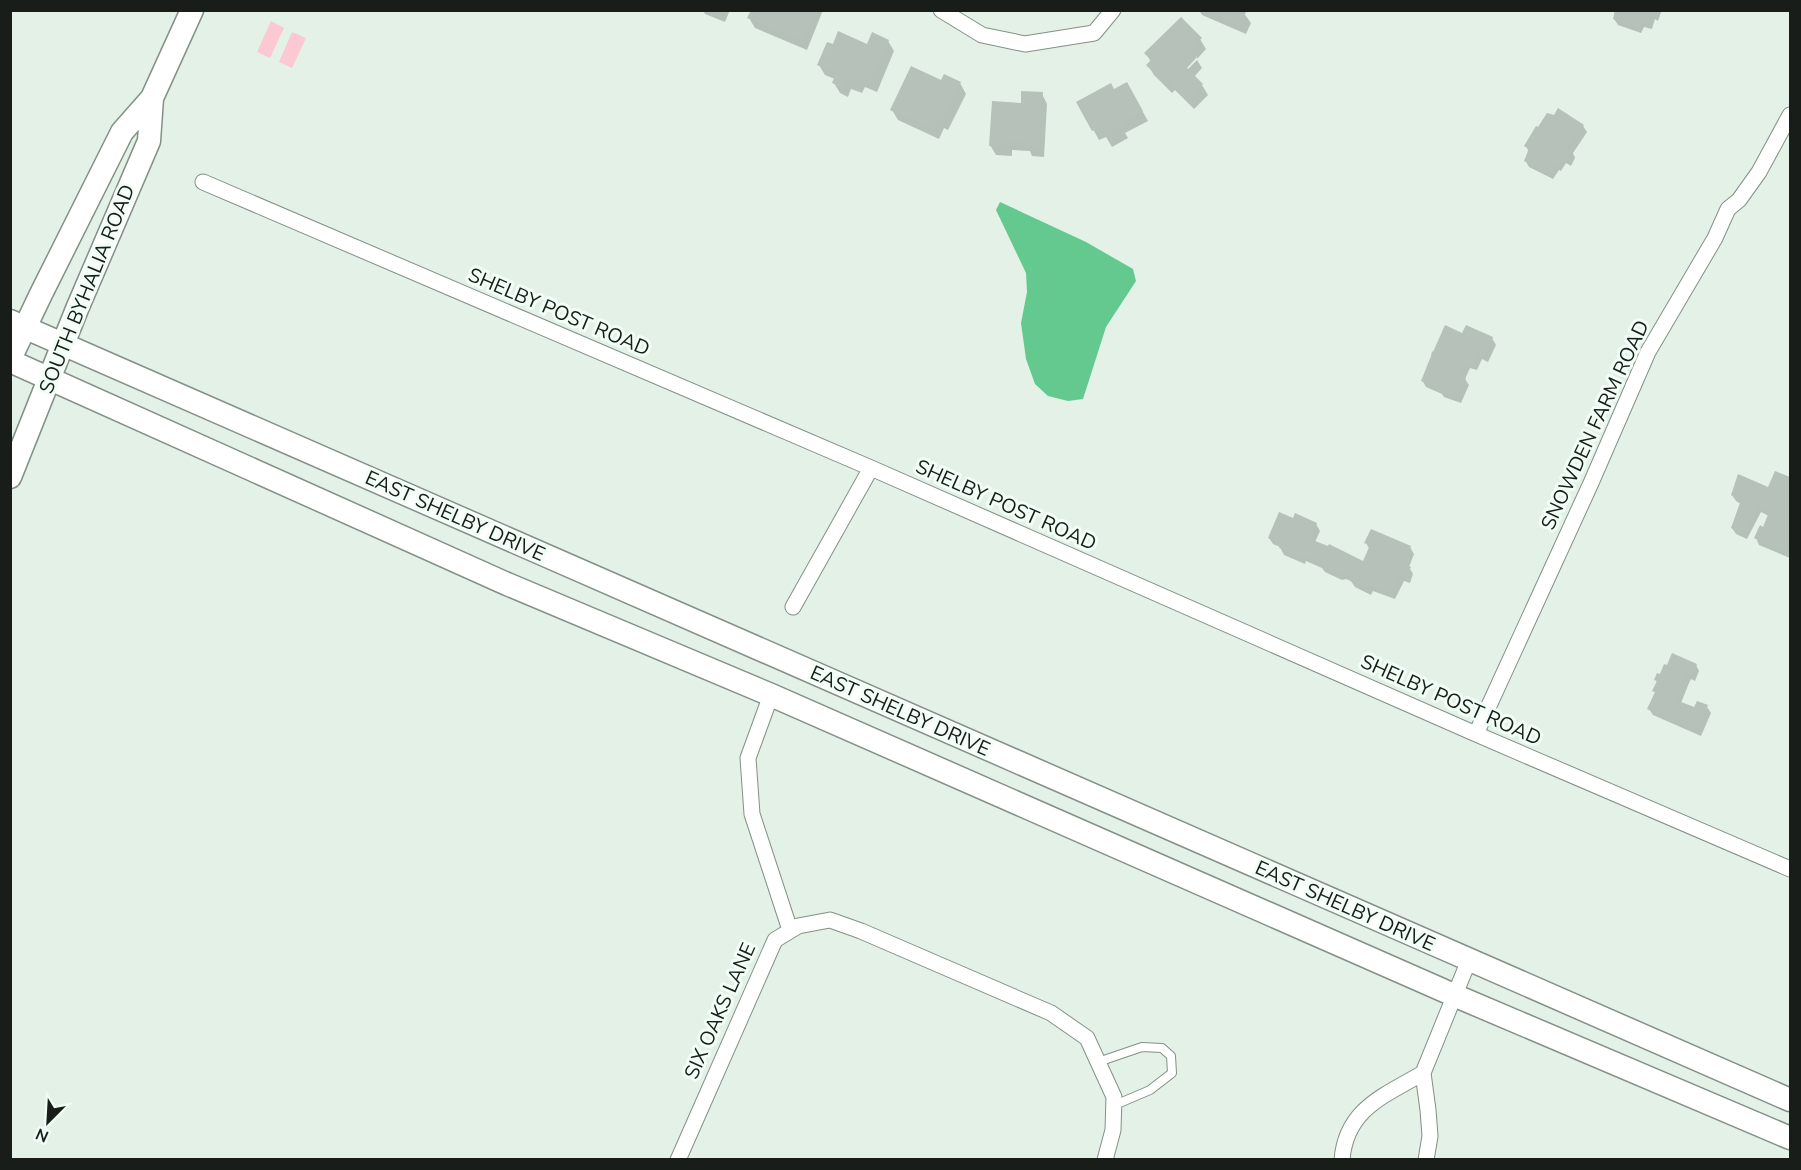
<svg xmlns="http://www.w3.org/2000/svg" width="1801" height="1170" font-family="'Nunito Sans',sans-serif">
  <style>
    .green { fill: #fcc9d2 }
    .water { fill: #64c98e }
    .shadow { fill: #0003 }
    .building { fill: #b5c1b9 }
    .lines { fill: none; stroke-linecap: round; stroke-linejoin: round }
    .service-casing { stroke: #839087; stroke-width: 10 }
    .minor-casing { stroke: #839087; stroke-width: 17 }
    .secondary-casing { stroke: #839087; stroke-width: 25 }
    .service { stroke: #fff; stroke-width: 8 }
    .minor { stroke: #fff; stroke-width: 15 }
    .secondary { stroke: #fff; stroke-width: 22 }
    .labels { text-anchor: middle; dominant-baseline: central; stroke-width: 6; stroke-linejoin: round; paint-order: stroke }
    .street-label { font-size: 20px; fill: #181d1a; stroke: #f1fef5 }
  </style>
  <rect width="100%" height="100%" fill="#e3f1e7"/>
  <path class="green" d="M271,21L284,28L270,58L257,52Z
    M292,32L306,38L292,68L279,62Z"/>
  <path class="water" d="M1000,202L1086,242L1133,269L1136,281L1106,327L1083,399L1068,401L1048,396L1035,384L1026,359L1021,323L1027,292L1026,273L996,210Z"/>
  <path class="shadow" d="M703,10H730L725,22L705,14Z
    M752,10H823L807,50L755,28L749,18Z
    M1199,10H1244L1243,12L1251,23L1246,34L1202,15Z
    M1617,10H1661V12L1658,21L1655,19L1652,29L1644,27L1641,33L1618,25L1614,19Z
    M1200,39L1206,49L1197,59V56L1181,72L1183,74L1197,60L1202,68L1194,77L1202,85L1208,95L1194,109L1175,90L1172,93L1154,75L1148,65L1151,62L1146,53Z
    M888,41L894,51L877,92L865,87L862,93L851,89L848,97L840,93L834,83L835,79L825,75L819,65L868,46Z
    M942,82L960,83L966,94L948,130L944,128L939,139L898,120L892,110Z
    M1127,84L1148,121L1125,133L1128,138L1112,147L1106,137L1099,140L1078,102L1114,91Z
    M1042,94L1047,104L1044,157L1032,156L1030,151L1012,150V156L996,155L990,145L1022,105Z
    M1583,126L1587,132L1573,153L1575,158L1571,166L1566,163L1561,171L1559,170L1553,179L1529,167L1525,160L1529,152L1526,146Z
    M1463,335L1492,338L1496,345L1488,362L1482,359L1477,370L1470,368L1465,379L1469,385L1461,403L1444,397L1442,394L1426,387L1422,380Z
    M1776,473L1790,479V558L1759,545L1756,538L1764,529L1769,516L1761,512L1747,539L1736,534L1732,528L1741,504L1736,501L1732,495L1769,489Z
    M1294,520L1316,524L1320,531L1315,542L1364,563L1370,550L1366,543L1410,547L1414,554L1409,567L1413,574L1410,583L1404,581L1395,599L1373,591L1371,595L1355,587L1351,581L1346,579L1342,580L1325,572L1322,568L1306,561L1305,564L1284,555L1280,547L1273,544L1269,538Z
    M1696,665L1699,671L1695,681L1691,679L1689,683L1681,703L1695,709L1707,707L1711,713L1701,736L1653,715L1649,709L1656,694L1654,691L1657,683L1656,679Z"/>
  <path class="building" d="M751,10H814L802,41L747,18Z
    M1207,10H1243L1246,12L1240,25Z
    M1615,10H1657L1655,15L1651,14L1648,24L1640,21L1638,27L1613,19Z
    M1181,17L1202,38L1190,50L1197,57L1187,68L1203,84L1187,100L1168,81L1165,84L1146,65L1151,60L1144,53Z
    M838,31L867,44L872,32L889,40L871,83L859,78L857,84L846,79L842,87L832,83L836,73L817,65L827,42L833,44Z
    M911,66L941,80L944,74L961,82L943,121L938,119L933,130L890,110Z
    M1127,82L1143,111L1121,123L1123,127L1104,137L1099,128L1092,131L1076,102L1111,83L1114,89Z
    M1021,91L1043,92L1039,147L1025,146L1026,142L1007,140V147L989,146L992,101L1021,103Z
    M1558,108L1584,125L1568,148L1573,151L1567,160L1563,157L1557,166L1555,164L1549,174L1524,161L1528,151L1531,150L1524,146L1536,126L1538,127L1547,113L1554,115Z
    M1445,325L1462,333L1466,325L1493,337L1484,357L1478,354L1473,365L1467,362L1461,376L1466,378L1458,397L1439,391L1440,389L1421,381L1431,356L1432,351L1433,352Z
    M1775,471L1790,477V542L1786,553L1754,538L1760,525L1763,527L1769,512L1757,507L1744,534L1731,528L1741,500L1731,495L1738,474L1768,487Z
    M1279,512L1293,518L1295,513L1317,523L1310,539L1328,546L1329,544L1363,561L1370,545L1364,543L1371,529L1411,546L1405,564L1411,567L1406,578L1401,575L1391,593L1369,585L1368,589L1350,581L1351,577L1341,573L1338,574L1320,566L1321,563L1303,555L1302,558L1279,548L1281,544L1268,538Z
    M1672,653L1697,664L1692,675L1688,674L1686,676L1676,700L1694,707L1697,701L1708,705L1697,731L1647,709L1655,692L1652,691L1657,681L1654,680L1657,673L1660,674L1664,664L1667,665Z"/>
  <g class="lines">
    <g class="service-casing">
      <path id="service" d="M1098,1062L1142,1047L1162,1048L1171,1056L1172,1073L1150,1090L1115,1105"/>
    </g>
    <g class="minor-casing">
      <path id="minor" d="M941,10L982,35L1025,44L1094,33L1113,10
        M203,182L871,468L1476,734L1790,869
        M793,607L871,468
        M771,695L748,758L752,814L790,930
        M1476,734L1591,483L1648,352L1715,238L1728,209L1739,200L1759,172L1790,115
        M678,1160L775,940L798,926L830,920L861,931L1051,1013L1087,1038L1114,1097L1113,1130L1105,1160
        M1342,1160C1346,1109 1384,1096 1423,1073
        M1426,1160L1430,1136L1428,1110L1423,1073L1469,960"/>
    </g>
    <g class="secondary-casing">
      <path id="secondary" d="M10,321L1790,1100
        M10,359L41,294L122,132L152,98L192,10
        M10,361L507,584L771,695L1456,996L1790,1138
        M10,477L77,309L149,141L152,98"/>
    </g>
    <use href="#service" class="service"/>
    <use href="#minor" class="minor"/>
    <use href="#secondary" class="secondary"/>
  </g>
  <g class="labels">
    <g class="street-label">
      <text transform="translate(87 289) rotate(-68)">SOUTH BYHALIA ROAD</text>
      <text transform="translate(559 312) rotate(23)">SHELBY POST ROAD</text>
      <text transform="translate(1595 425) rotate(-65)">SNOWDEN FARM ROAD</text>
      <text transform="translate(1006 505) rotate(24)">SHELBY POST ROAD</text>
      <text transform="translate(455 516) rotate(24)">EAST SHELBY DRIVE</text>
      <text transform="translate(1451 700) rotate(24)">SHELBY POST ROAD</text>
      <text transform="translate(900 711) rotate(24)">EAST SHELBY DRIVE</text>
      <text transform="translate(1345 906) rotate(24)">EAST SHELBY DRIVE</text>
      <text transform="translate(720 1011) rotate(-66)">SIX OAKS LANE</text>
    </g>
  </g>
  <rect width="1801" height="1170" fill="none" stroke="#181d1a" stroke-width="24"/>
  <g transform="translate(48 1122) rotate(204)" stroke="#f1fef5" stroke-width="4.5" paint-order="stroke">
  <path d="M0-4.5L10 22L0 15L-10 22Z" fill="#181d1a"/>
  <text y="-9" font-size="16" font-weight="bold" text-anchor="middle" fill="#181d1a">N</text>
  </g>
</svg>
